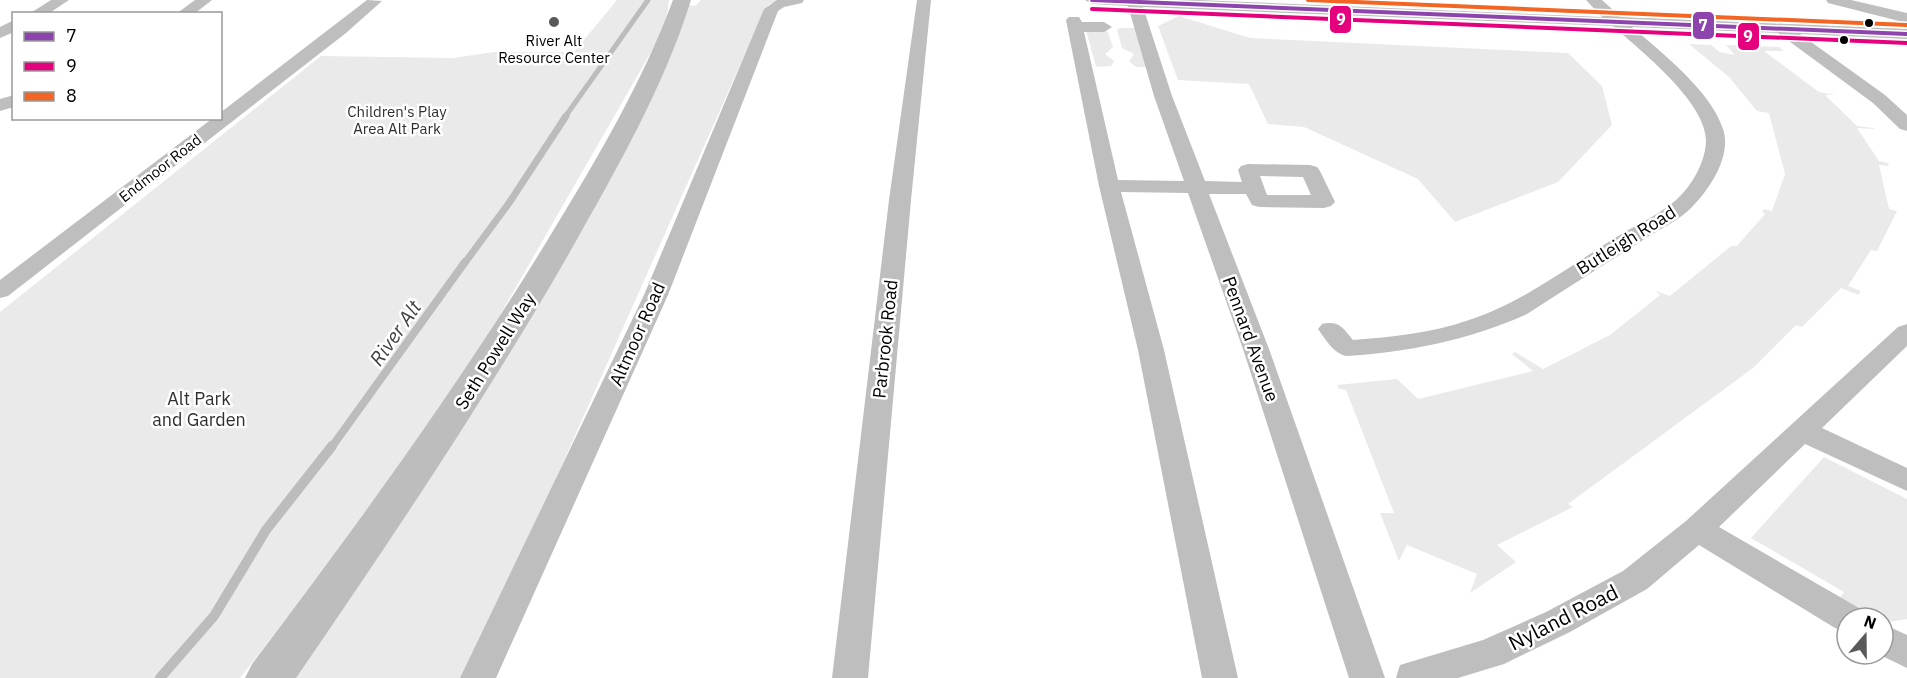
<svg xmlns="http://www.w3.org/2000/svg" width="1907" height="678" font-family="'IBM Plex Sans',sans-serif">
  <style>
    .green { fill: #eaeaea }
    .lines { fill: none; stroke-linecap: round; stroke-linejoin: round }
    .stream-far3 { stroke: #bcbcbc; stroke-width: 5 }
    .stream-far2 { stroke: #bcbcbc; stroke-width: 7 }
    .stream-far1 { stroke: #bcbcbc; stroke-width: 8 }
    .stream { stroke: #bcbcbc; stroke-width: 10 }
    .street { fill: #bebebe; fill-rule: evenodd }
    .primary { fill: #bdbdbd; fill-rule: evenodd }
    .bus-1-casing { stroke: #fff; stroke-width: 7 }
    .bus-2-casing { stroke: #fff; stroke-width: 7 }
    .bus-3-casing { stroke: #fff; stroke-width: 7 }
    .bus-1 { stroke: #8e44ad; stroke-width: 4 }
    .bus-2 { stroke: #e5007d; stroke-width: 4 }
    .bus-3 { stroke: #f26522; stroke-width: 4 }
    .poi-dot { fill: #595959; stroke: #fff; stroke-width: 2 }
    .bus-dot { fill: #000; stroke: #fff; stroke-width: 2 }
    .labels { text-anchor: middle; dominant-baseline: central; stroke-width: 5; stroke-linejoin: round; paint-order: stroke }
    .far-poi-label { font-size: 15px; fill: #000; stroke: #fff }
    .far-park-label { font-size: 15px; fill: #2f2f2f; stroke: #fff }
    .far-street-label { font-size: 15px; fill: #000; stroke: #fff }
    .street-label { font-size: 18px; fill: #000; stroke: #fff }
    .park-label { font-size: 18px; fill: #2f2f2f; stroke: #fff }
    .water-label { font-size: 20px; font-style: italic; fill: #404040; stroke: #fff }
    .near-street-label { font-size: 21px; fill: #000; stroke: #fff }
    .line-badge { stroke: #fff; stroke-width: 2 }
    .badge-label { font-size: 16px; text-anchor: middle; font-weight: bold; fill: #fff }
  </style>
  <rect width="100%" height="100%" fill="#fff"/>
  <path class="green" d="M617,0H669L666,26L489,334L414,455L240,678H0V312L321,56L453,58L494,52H574Z
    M701,0H786L769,4L762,16L467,678H269L541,278L680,4L695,6Z
    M1179,16L1250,38L1568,53L1602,86L1612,125L1558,182L1455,222L1418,179L1304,127L1268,124L1249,84L1178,80L1158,26Z
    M1103,28L1107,30L1113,47L1105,54L1114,61L1111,66L1096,67L1086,30Z
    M1120,28H1135L1151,67H1136L1129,61L1134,54L1122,48L1117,30Z
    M1689,44L1711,45L1720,52L1735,55L1726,45L1779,47L1784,51H1764L1819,92L1835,95H1825L1857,126L1873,128L1874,129L1857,128L1879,161L1888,163L1889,166L1879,165L1889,209L1897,211L1877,251L1871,250L1848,286L1861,291L1858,295L1841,288L1802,327L1796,325L1753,368L1568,504L1573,507L1497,545L1516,562L1470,593L1477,574L1407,545L1399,561L1380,513H1394L1346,390L1339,389L1337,385L1397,379L1418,399L1533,371L1512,354L1515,352L1543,369L1610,335L1660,295L1656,291L1670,296L1731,246H1737L1765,214L1762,212L1764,209L1772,211L1785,174L1769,113L1757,111L1729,77Z
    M1824,457L1907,499V619L1883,623V618H1864L1838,600L1844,592L1751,538Z"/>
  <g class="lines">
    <path class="stream-far3" d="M565,117L648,0"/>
    <path class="stream-far2" d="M464,264L509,203L566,116"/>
    <path class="stream-far1" d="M331,448L465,262"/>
    <path class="stream" d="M160,678L214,616L266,530L332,446"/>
    <path class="street" d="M51,0H69L48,14H29Z
      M195,0H212L194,14H176Z
      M367,0L382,1L346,33L8,296L0,298V280L213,118H220V113Z
      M777,0H804L802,3L784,7L778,11L668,295L496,678H460L644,295L764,9Z
      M917,0H931L911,200L868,678H832L889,200Z
      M1085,0H1198L1602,17L1586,0H1602L1621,17L1907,29V39L1800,34L1885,95L1907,115V131L1900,129L1873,103L1778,33L1632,27C1662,53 1711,91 1723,129C1732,156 1710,189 1692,207C1680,220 1658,230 1643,240C1604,265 1565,289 1527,314C1469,340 1409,352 1346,356C1333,353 1326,340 1318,329L1322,324C1339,320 1343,328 1353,340C1392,337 1432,333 1469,320C1522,303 1568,267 1615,238C1634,226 1659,215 1676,200C1692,186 1706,161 1706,140C1705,101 1641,51 1613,26L1143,7L1172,96L1205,181L1242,182L1238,170L1241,166L1248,164L1310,165L1317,167L1320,171L1335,202L1331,206L1324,208L1259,207L1252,205L1246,194H1209L1269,349L1385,678H1349L1243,349L1188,193L1121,192L1164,350L1238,678H1202L1138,350L1099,186L1066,20L1069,17H1079L1082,22H1104L1112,27L1104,32H1084L1118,180L1184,181L1154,96L1128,6L1092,4ZM1260,176L1303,177L1311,195H1267Z
      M1826,0H1851L1907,13V23L1828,3Z
      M14,20V32L0,38V27Z
      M14,95V107L0,111V99Z
      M1907,324V346L1822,428L1907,468V491L1805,444L1719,527L1859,608L1864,618H1847V632L1835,628L1699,545L1647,589L1570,632L1504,664L1458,678H1396L1400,665L1483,640L1546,612L1623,571L1686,521L1898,327Z
      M1883,624L1907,635V668L1878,654H1883Z"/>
    <path class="primary" d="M673,0H691C664,87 616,170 571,250C487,397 392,538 296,678H245L252,664C356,527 457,388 547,241C594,164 642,84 673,0Z"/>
    <g class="bus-1-casing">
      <path id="bus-1" d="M1092,0L1907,34"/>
    </g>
    <g class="bus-2-casing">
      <path id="bus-2" d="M1092,9L1907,43"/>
    </g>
    <g class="bus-3-casing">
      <path id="bus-3" d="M1308,0L1907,25"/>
    </g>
    <use href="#bus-1" class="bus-1"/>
    <use href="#bus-2" class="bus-2"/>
    <use href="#bus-3" class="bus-3"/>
  </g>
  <circle class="poi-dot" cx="554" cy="22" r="6"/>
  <g class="bus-dot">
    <circle cx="1869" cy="23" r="5"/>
    <circle cx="1844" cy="40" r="5"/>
  </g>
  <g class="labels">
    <g class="far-poi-label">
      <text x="554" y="40">River Alt<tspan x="554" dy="17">Resource Center</tspan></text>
    </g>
    <g class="far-park-label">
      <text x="397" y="111">Children's Play<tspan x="397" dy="17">Area Alt Park</tspan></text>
    </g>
    <g class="far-street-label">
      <text transform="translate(160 168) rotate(-38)">Endmoor Road</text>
    </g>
    <g class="street-label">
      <text transform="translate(1626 240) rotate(-32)">Butleigh Road</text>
      <text transform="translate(637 334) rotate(-66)">Altmoor Road</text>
      <text transform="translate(885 339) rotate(-84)">Parbrook Road</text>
      <text transform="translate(1251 339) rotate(70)">Pennard Avenue</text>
      <text transform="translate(495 351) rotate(-58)">Seth Powell Way</text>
    </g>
    <g class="park-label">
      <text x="199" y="398">Alt Park<tspan x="199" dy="21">and Garden</tspan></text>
    </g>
    <g class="water-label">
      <text transform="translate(395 333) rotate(-55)">River Alt</text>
    </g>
    <g class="near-street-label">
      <text transform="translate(1563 617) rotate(-27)">Nyland Road</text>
    </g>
  </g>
  <g class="line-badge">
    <rect x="1329" y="5" width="23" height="29" rx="6" fill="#e5007d"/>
    <rect x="1692" y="11" width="23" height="29" rx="6" fill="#8e44ad"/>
    <rect x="1737" y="22" width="23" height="29" rx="6" fill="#e5007d"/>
  </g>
  <g class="badge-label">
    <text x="1341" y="25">9</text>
    <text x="1703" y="31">7</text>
    <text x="1748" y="42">9</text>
  </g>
  <rect x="12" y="12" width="210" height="108" fill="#ffffff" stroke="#999999" stroke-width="1.5"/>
  <rect x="24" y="32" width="30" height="9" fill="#8e44ad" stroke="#999999" stroke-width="1.5"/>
  <text x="66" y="42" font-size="18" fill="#000000">7</text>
  <rect x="24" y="62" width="30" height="9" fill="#e5007d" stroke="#999999" stroke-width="1.5"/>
  <text x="66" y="72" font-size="18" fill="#000000">9</text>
  <rect x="24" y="92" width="30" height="9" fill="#f26522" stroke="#999999" stroke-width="1.5"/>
  <text x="66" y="102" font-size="18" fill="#000000">8</text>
  <g transform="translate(1865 636) rotate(20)"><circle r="28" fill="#ffffff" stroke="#999999" stroke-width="1.5"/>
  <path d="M0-4.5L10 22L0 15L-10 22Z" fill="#595959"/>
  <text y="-9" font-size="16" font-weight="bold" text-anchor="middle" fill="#000000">N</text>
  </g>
</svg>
